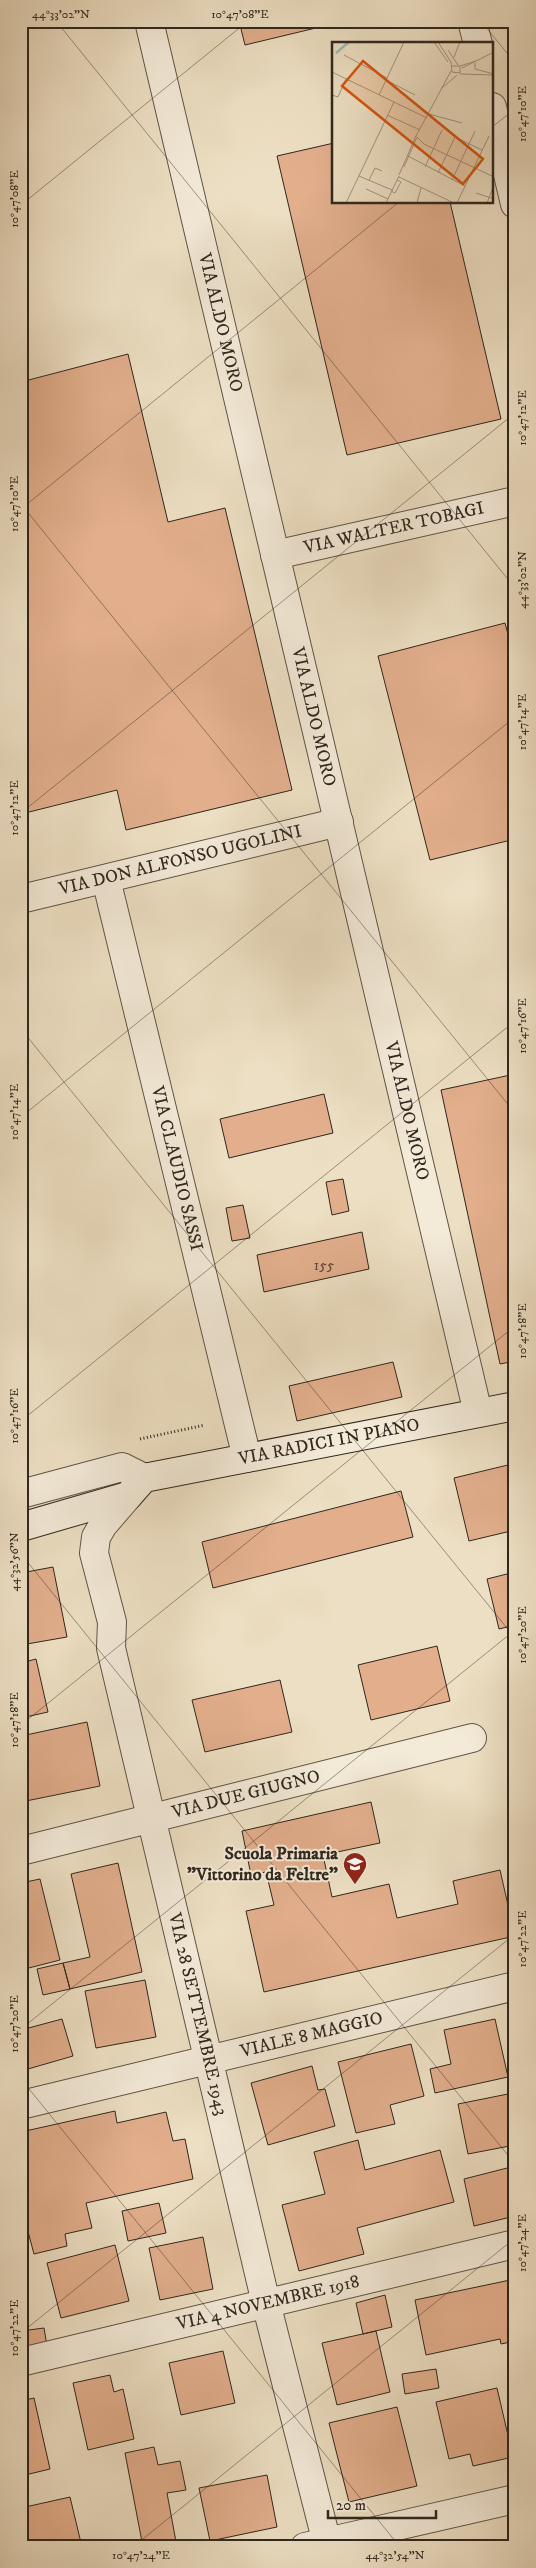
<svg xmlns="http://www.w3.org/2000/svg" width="536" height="2568" font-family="'IM FELL DW Pica',serif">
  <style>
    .building { fill: #e2ae8c; stroke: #2f271e }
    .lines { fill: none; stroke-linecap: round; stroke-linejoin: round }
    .street-casing { stroke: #5e5547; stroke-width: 30 }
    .secondary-casing { stroke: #2f271e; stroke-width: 30 }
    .path { stroke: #2f271e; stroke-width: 3; stroke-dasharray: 1 2.5; stroke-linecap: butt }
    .street { stroke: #f3ead8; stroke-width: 28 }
    .secondary { stroke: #f3ead8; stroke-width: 28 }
    .ticks { fill: none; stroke: #2f271e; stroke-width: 1; stroke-opacity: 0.45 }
    .labels { text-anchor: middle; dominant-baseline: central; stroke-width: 4; stroke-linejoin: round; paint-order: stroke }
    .number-label { font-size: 15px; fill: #5c493a }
    .street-label { font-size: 18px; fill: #2f271e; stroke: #f3ead8 }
    .poi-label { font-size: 18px; font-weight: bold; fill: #2f271e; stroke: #f3ead8; text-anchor: end }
    .inset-river { fill: none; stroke: #9abcb9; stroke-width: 2.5 }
    .inset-road { fill: none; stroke: #a19581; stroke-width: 1 }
    .view { fill: #d6540e; fill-opacity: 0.15; stroke: #d6540e; stroke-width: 2.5 }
    .inset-edge { fill: none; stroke: #2f271e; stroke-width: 2.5 }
    .neatline { fill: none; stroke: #2f271e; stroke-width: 2 }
    .ticks-label { font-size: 12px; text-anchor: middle; fill: #2f271e }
  </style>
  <rect width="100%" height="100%" fill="#eddfc3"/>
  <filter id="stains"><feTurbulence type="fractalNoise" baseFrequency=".004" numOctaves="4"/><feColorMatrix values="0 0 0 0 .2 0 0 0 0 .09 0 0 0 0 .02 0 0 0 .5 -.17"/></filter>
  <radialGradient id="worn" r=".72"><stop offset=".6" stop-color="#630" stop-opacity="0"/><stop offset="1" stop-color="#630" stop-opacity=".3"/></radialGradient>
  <path class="building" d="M239,21H345L245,45Z
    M334,143V202H450L501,419L347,455L277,156Z
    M128,354L168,522L225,508L292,790L126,830L117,790L21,814V382Z
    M505,623L515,660V839L430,860L378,656Z
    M515,1074V1361L500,1364L441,1090Z
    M324,1094L333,1133L229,1158L220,1119Z
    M343,1179L349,1211L332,1215L326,1182Z
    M243,1205L250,1238L232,1241L226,1208Z
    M362,1232L369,1269L264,1292L257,1255Z
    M393,1362L402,1397L297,1421L289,1386Z
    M512,1464L515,1475V1530L469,1541L454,1478Z
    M401,1491L413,1537L213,1588L202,1542Z
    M53,1567L67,1637L21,1645V1573Z
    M515,1572V1625L499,1629L487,1579Z
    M437,1646L450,1701L371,1720L358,1665Z
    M36,1659L48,1712L21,1718V1663Z
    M280,1680L292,1732L205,1752L192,1700Z
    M87,1722L100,1786L21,1802V1736Z
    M371,1802L380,1843L323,1855L332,1897L389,1884L397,1918L458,1904L453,1881L500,1870L515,1936L264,1992L246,1911L274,1905L266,1872L251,1875L242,1831Z
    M118,1863L142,1972L70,1989L63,1963L90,1957L71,1874Z
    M40,1879L60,1960L21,1970V1883Z
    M63,1963L70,1989L43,1995L37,1969Z
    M145,1980L156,2037L96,2048L85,1991Z
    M62,2019L73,2056L21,2071V2030Z
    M495,2019L508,2077L435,2093L430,2069L451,2064L444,2030Z
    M411,2044L424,2096L390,2105L395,2124L356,2133L338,2062Z
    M312,2066L318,2090L325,2089L335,2126L268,2145L251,2083Z
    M513,2093L515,2145L468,2154L458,2104Z
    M115,2111L117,2123L166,2112L173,2141L185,2139L193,2179L86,2203L92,2228L65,2234L67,2246L34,2254L27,2228L21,2229V2132Z
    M358,2140L365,2170L440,2150L454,2202L357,2228L364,2254L299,2271L282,2205L325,2194L314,2152Z
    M515,2166V2216L474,2226L464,2179Z
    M159,2203L166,2233L128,2241L122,2211Z
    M203,2237L213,2289L160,2300L149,2248Z
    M115,2245L129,2301L61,2318L47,2263Z
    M515,2279V2341L501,2344L500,2339L426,2355L415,2300Z
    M385,2295L392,2327L363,2334L356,2303Z
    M44,2328L47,2346L24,2350L21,2331Z
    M376,2331L390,2392L337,2405L322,2343Z
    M223,2351L235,2403L181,2415L169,2363Z
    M436,2369L439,2388L405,2394L402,2374Z
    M110,2375L114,2392L123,2389L134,2439L88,2450L73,2383Z
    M497,2388L513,2457L473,2466L470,2454L449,2459L436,2402Z
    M34,2398L50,2469L21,2476V2401Z
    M397,2407L417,2486L349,2502L329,2423Z
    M154,2447L158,2465L180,2461L186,2490L167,2493L177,2547H143L125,2453Z
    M267,2475L277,2527L210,2541L199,2488Z
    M70,2497L82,2547H21V2508Z"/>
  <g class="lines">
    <g class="street-casing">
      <g id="street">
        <path id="s1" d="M149,21L478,1413"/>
        <path d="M472,21L478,44"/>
        <path d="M492,107L515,204"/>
        <path id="s2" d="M275,555L515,501"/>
        <path id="s3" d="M106,879L247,1458"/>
        <path id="s4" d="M21,899L339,822"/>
        <path d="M21,1494L122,1467L144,1478"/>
        <path id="s5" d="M128,1496L103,1525L96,1537L94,1553L112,1622L111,1648L266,2303L328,2547"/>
        <path id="s6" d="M21,1851L472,1738"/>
        <path id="s7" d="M21,2105L515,1986"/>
        <path id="s8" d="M21,2362L515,2244"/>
        <path d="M305,2547L515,2499"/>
      </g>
    </g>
    <g class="secondary-casing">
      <g id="secondary">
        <path id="s9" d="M21,1527L128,1496L144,1478L515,1406"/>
      </g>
    </g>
    <path class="path" d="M140,1439L205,1425"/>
    <use href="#street" class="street"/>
    <use href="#secondary" class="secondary"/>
  </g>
  <path class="ticks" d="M56,21L515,588M481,21L515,63M492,127L515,109M21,205L248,21M21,504L515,1113M21,509L399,202M21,813L515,413M21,1029L515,1638M21,1117L515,717M21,1421L515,1021M21,1554L515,2164M21,1725L515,1326M21,2029L515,1630M21,2079L400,2547M21,2333L515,1934M133,2547L515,2238M509,2547L515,2542"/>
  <defs>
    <g id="school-pin" transform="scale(1.25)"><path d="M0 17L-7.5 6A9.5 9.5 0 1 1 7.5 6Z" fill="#8f2418" stroke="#f3ead8"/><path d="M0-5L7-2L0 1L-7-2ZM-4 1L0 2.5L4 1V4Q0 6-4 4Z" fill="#fff"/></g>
  </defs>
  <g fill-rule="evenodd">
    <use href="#school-pin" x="355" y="1864"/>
  </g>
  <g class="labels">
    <g class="number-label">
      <text x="324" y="1265">155</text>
    </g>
    <g class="street-label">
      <text stroke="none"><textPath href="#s1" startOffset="310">VIA ALDO MORO</textPath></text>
      <text stroke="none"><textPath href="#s2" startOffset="122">VIA WALTER TOBAGI</textPath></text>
      <text stroke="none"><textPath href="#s1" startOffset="715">VIA ALDO MORO</textPath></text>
      <text stroke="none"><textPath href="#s4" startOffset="164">VIA DON ALFONSO UGOLINI</textPath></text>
      <text stroke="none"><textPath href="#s1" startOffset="1120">VIA ALDO MORO</textPath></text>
      <text stroke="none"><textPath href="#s3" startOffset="298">VIA CLAUDIO SASSI</textPath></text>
      <text stroke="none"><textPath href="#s9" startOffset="324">VIA RADICI IN PIANO</textPath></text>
      <text stroke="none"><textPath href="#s6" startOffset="232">VIA DUE GIUGNO</textPath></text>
      <text stroke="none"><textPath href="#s5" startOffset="542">VIA 28 SETTEMBRE 1943</textPath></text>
      <text stroke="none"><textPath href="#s7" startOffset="299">VIALE 8 MAGGIO</textPath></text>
      <text stroke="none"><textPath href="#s8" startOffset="254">VIA 4 NOVEMBRE 1918</textPath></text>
    </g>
    <g class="poi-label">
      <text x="338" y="1854">Scuola Primaria<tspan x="338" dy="21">"Vittorino da Feltre"</tspan></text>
    </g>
  </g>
  <g transform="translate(332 42)">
    <rect width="161" height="161" fill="#eddfc3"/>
    <path class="inset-river" d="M4,11L17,0"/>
    <path class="inset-road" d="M102,0L116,20M106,0L119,20L120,30L128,31V24H120M116,8L126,23M12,13L55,36M122,15L128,0M143,21V27L162,32M128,24L144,19M130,26L162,10M0,30L95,76M128,32L162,33M54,38L83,53M110,46L125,33M0,53L6,55L14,37M47,53L72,0M97,72L130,81M55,73L88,88M85,95L92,102L162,135M76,114L133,144M72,125L85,95M93,125L110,88M106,131L123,95L150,108M67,133L84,94L119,29M27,134L60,148M67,135L122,161M37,138L43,126L50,129M120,138L143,89M34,147L56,157M59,149L63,151L69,140L65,138M144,151L162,157M14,161L62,60M54,161L67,134M85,161L89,146M125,161L157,94M155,161L162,143"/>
    <path class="view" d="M31,19L151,117L131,142L10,44Z"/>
    <rect width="161" height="161" class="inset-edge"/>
  </g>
  <rect width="536" height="2568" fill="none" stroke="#eddfc3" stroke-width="55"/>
  <path d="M328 2510v8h108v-8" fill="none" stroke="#2f271e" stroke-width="2.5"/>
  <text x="336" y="2510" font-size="15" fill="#2f271e" stroke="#f3ead8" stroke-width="4" paint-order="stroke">20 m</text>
  <rect x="28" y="28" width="480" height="2512" class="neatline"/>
  <g class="ticks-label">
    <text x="61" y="18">44°33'02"N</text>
    <text x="240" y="18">10°47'08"E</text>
    <text transform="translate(522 114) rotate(-90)" y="4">10°47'10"E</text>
    <text transform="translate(14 199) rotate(-90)" y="4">10°47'08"E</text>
    <text transform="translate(522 418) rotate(-90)" y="4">10°47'12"E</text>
    <text transform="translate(14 504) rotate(-90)" y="4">10°47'10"E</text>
    <text transform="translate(522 580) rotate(-90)" y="4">44°33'02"N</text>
    <text transform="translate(522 722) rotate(-90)" y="4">10°47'14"E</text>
    <text transform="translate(14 808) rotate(-90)" y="4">10°47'12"E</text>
    <text transform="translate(522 1026) rotate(-90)" y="4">10°47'16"E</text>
    <text transform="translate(14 1112) rotate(-90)" y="4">10°47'14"E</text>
    <text transform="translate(522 1331) rotate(-90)" y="4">10°47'18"E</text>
    <text transform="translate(14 1416) rotate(-90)" y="4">10°47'16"E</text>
    <text transform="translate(14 1562) rotate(-90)" y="4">44°32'56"N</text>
    <text transform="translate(522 1635) rotate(-90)" y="4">10°47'20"E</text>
    <text transform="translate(14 1720) rotate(-90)" y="4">10°47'18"E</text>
    <text transform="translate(522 1939) rotate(-90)" y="4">10°47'22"E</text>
    <text transform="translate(14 2024) rotate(-90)" y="4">10°47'20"E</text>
    <text transform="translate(522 2243) rotate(-90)" y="4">10°47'24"E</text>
    <text transform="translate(14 2328) rotate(-90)" y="4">10°47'22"E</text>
    <text x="141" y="2559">10°47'24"E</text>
    <text x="395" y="2559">44°32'54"N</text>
  </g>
  <rect width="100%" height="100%" filter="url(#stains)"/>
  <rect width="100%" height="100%" fill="url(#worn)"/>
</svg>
